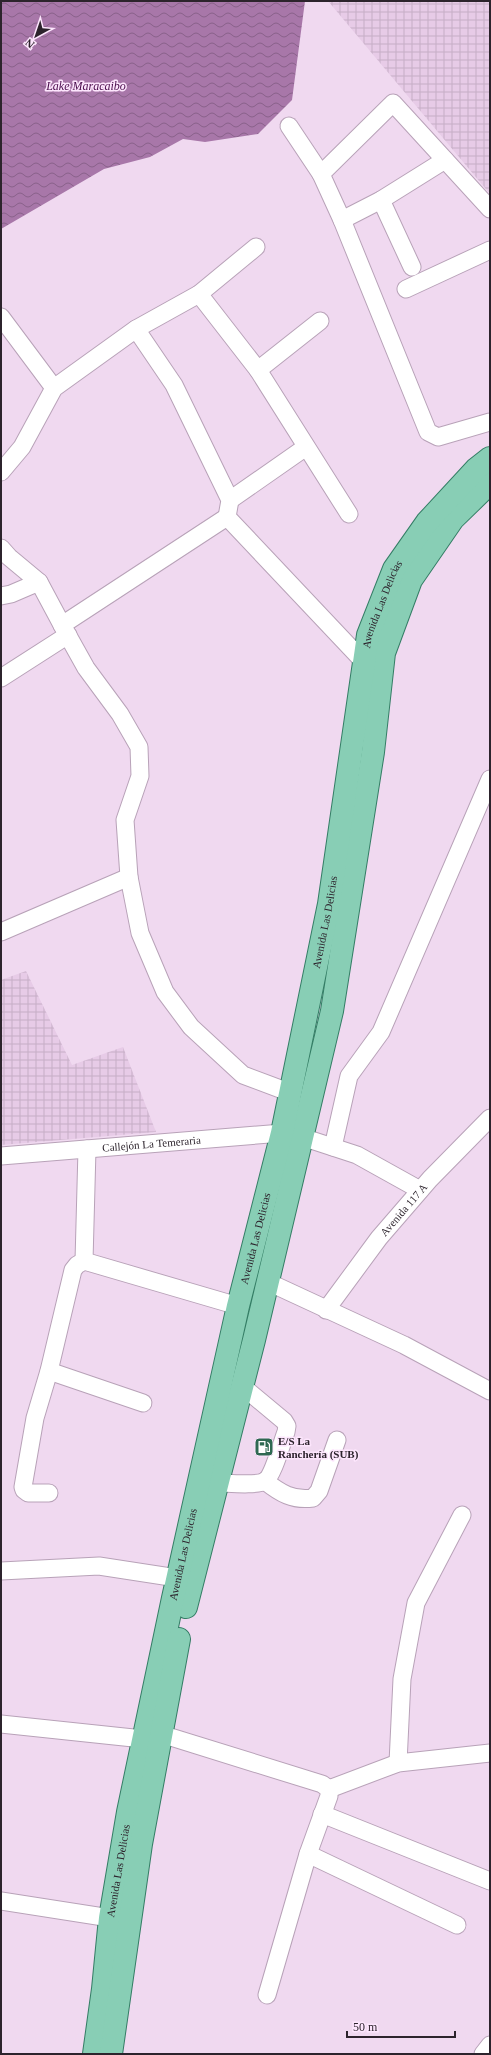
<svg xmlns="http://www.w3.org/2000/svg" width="491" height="2055" font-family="Georgia,serif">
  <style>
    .industrial { fill: url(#industrial-grid) }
    .water { fill: url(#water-waves) }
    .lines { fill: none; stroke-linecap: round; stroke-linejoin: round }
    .minor-casing { stroke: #b8a2b8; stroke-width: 19 }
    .major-casing { stroke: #347d65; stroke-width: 24 }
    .minor { stroke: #fff; stroke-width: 17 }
    .major { stroke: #88ceb5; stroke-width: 22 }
    .labels { text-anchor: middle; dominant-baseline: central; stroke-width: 3; stroke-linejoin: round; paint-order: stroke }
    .street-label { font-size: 11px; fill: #2c232c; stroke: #fde6fd }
    .poi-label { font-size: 11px; font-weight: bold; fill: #2c232c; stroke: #fde6fd; text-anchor: start }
    .water-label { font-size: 12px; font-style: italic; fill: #490b4b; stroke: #fde6fd }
  </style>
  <defs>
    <pattern id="industrial-grid" width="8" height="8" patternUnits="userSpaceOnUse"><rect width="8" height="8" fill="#e7cbe7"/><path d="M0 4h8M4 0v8" fill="none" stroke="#c6aec6"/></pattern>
    <pattern id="water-waves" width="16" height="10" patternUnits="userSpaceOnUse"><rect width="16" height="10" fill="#a877a9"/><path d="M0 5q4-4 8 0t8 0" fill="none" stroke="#89618a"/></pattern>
  </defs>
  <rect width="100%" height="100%" fill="#f0d9f0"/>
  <path class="industrial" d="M328,1H490V194Z
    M26,971L72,1065L123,1047L156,1132L1,1145V980Z"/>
  <path class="water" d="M1,1H305L292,100L258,134L205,142L183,139L150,157L104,169L1,229Z"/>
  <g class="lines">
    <g class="minor-casing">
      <g id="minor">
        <path d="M289,126L321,174"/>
        <path d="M381,200L412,267"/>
        <path d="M490,209L393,103L321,174L342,220L428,432L438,437L490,422"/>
        <path d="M342,220L381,200L445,160"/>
        <path d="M406,289L490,250"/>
        <path d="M199,294L258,370L349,514"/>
        <path d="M1,317L54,388"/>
        <path d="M136,329L174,385L230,500L227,517"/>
        <path d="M258,370L320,321"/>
        <path d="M1,472L22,447L54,388L136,329L199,294L256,247"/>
        <path d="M230,500L306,447"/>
        <path d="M1,548L9,557L39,582L62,625"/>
        <path d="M1,596L11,594L39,582"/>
        <path d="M1,678L68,635"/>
        <path d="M1,932L129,877"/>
        <path d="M291,1093L243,1075L191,1027L165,992L140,933L129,877L125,820L140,776L139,747L120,714L86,668L62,625L227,517L363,661"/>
        <path d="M333,1147L349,1076L381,1032L490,779"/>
        <path id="s1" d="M1,1156L282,1133L302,1137L357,1155L420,1190"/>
        <path d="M84,1261L87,1149"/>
        <path d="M268,1282L404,1345L490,1391"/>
        <path id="s2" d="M326,1310L379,1238L430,1179L490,1118"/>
        <path d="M49,1371L143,1403"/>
        <path d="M265,1481C280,1493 293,1501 313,1498L319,1491L337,1440"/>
        <path d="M217,1483C227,1483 257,1486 265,1481C273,1476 282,1442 286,1432L287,1426L284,1421L242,1386"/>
        <path d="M49,1493H28L24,1490L23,1487L35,1418L49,1371L73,1270L77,1265L84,1261L238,1306"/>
        <path d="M1,1571L99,1566L177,1578"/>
        <path d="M1,1724L143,1739"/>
        <path d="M161,1734L322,1784L329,1789V1796L308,1854L267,1995"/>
        <path d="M398,1763L402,1679L416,1603L462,1515"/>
        <path d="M329,1789L398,1763L490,1753"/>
        <path d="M322,1814L490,1881"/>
        <path d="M308,1854L457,1925"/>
        <path d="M1,1901L110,1918"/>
        <path d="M483,2054L490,2045"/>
      </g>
    </g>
    <g class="major-casing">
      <g id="major">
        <path d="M186,1607L254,1340L332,1011L373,752L384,653L411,580L453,519L490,483"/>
        <path id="s3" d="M94,2054L103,1989L110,1918L128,1812L173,1598L238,1306L282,1133L329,904L368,635L394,569L427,522L476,469L490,458"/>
        <path d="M111,2054L141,1844L179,1639"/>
      </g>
    </g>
    <use href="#minor" class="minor"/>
    <use href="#major" class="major"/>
  </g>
  <defs>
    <g id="fuel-square" transform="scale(1)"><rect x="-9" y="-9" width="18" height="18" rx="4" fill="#2f6952" stroke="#fde6fd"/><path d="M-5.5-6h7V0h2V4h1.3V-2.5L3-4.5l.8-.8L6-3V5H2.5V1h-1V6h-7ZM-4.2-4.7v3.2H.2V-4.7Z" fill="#fff"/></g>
  </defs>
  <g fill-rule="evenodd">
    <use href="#fuel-square" x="264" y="1447"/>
  </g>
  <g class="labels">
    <g class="street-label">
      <text stroke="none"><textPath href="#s3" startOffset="1480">Avenida Las Delicias</textPath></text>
      <text stroke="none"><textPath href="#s3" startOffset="1156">Avenida Las Delicias</textPath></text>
      <text stroke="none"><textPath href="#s1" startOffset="151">Callejón La Temeraria</textPath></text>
      <text stroke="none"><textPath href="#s2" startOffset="127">Avenida 117 A</textPath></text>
      <text stroke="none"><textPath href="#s3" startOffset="832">Avenida Las Delicias</textPath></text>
      <text stroke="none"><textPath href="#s3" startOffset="508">Avenida Las Delicias</textPath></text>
      <text stroke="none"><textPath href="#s3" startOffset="185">Avenida Las Delicias</textPath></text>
    </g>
    <g class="poi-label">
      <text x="278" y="1441">E/S La<tspan x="278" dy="13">Ranchería (SUB)</tspan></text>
    </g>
    <g class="water-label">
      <text x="86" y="86">Lake Maracaibo</text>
    </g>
  </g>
  <rect width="491" height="2055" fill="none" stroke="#2c232c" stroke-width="4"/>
  <g transform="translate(36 36) rotate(220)" stroke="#fde6fd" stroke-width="3" paint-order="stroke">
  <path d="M0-3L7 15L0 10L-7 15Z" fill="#2c232c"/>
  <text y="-6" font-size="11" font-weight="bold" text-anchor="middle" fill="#2c232c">N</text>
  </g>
  <path d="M347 2031v6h108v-6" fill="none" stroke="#2c232c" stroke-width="2"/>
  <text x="353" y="2031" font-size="12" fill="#2c232c" stroke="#fde6fd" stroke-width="3" paint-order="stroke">50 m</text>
</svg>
